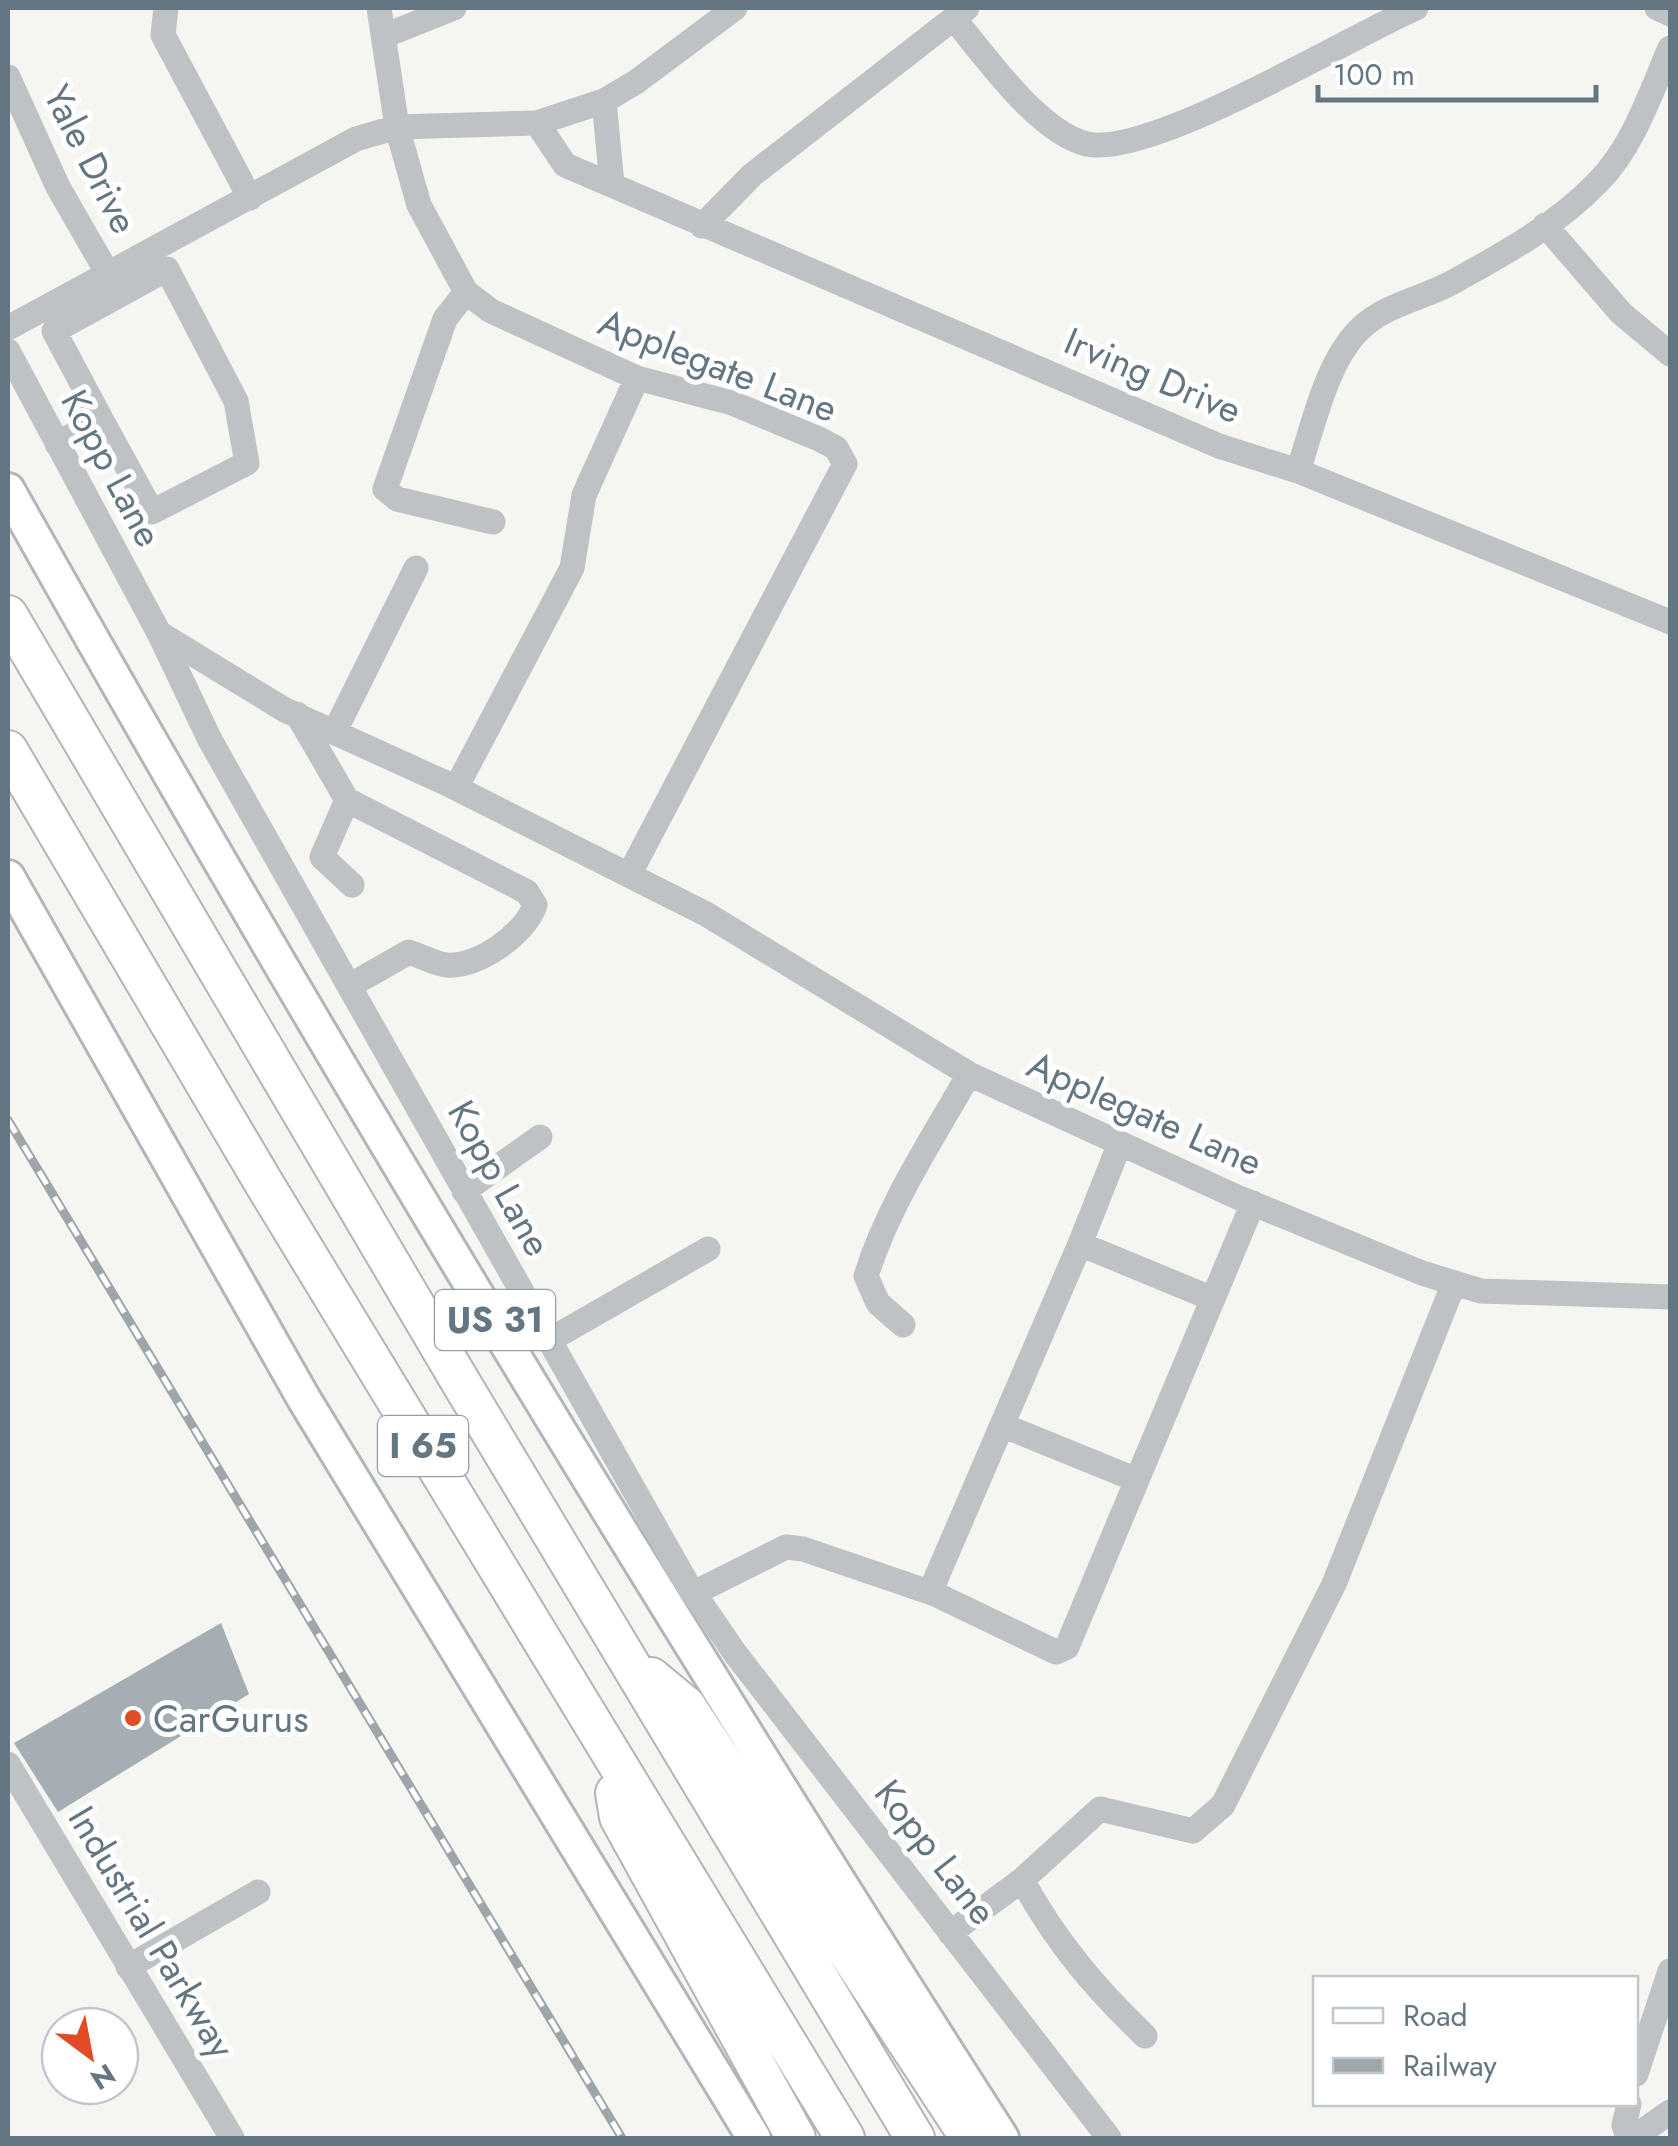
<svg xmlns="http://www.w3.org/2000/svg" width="1678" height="2146" font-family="Jost,sans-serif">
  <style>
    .building { fill: #a5aeb3 }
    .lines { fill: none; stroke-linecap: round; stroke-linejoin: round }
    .major-casing { stroke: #b1b6b9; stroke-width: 38 }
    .highway-casing { stroke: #b1b5b8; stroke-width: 42 }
    .minor { stroke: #bec2c5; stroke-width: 25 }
    .major { stroke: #fff; stroke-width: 32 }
    .highway { stroke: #fff; stroke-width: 38 }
    .rail-casing { stroke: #9fa6ab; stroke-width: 9 }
    .rail { stroke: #fff; stroke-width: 5; stroke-dasharray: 15; stroke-linecap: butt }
    .poi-dot { fill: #e14b26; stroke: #fff; stroke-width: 4 }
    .labels { text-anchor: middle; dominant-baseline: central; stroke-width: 10; stroke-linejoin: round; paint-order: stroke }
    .shield { fill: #fff; stroke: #929fa8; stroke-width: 2.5 }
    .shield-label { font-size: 35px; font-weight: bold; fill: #647682 }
    .street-label { font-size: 38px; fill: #647682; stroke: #fff }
    .poi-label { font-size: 38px; fill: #647682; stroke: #fff; text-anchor: start }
  </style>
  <rect width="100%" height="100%" fill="#f5f5f1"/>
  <path class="building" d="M221,1623L249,1694L58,1812L14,1743Z"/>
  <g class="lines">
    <g class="major-casing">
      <path id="major" d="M8,490C322,1050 656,1598 1002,2138
        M8,877L304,1399L754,2138"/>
    </g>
    <g class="highway-casing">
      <path id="highway" d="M8,615L460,1381L915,2138
        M8,750L265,1185L845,2138
        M651,1677L686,1706L970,2138
        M615,1793L619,1817L796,2138"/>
    </g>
    <path class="minor" d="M166,8L163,35L250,198
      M379,8L397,127L419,205L466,292L491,311L637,378L732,403L819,439L836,448L845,464L629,875
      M1657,8L1670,14
      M955,20C986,57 1038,132 1087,144C1151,158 1347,38 1416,8
      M384,36L454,8
      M8,77L58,187L108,274
      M604,101L612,184
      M537,123L565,165L1219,446L1298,471L1670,622
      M1545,225L1621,313L1670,354
      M702,226L752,175L967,8
      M466,292L445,319L385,489L397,499L493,522
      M8,328L356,139L397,127L537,123L604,101L636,82L735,8
      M8,351L159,633L210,740L685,1580L735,1653L1109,2138
      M57,444L101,419L152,512L247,463L236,401L167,269L54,331L101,419
      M1298,471C1313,428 1325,364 1359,330C1385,304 1422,299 1453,282C1504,254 1558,224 1598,182C1633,147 1651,92 1670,48
      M159,633L285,710L448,784L706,914L969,1074L1237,1197L1422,1273L1481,1291L1670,1297
      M297,714L347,800
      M335,731L416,568
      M456,788L572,568L584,495L637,378
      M349,986L409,952C421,956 435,964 447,965C478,968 526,933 535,905L527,892L347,800L322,857L352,885
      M464,1191L540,1137
      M1080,1244L1120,1143
      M1213,1299L1080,1244L934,1583L935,1594L1056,1652L1067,1647L1253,1203
      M903,1325L878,1303L866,1276C889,1203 932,1140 969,1074
      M548,1341L708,1249
      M1002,1425L1137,1480
      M694,1593L786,1547L803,1549L935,1594
      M8,1764L232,2138
      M1022,1880C1057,1943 1093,1986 1145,2036
      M950,1933L1022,1880L1100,1809L1193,1831L1223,1805L1334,1584L1454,1283
      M128,1967L258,1892
      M1636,2074L1670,1971
      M1628,2138L1624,2125L1629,2104
      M1633,2138L1670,2112"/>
    <use href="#major" class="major"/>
    <use href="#highway" class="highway"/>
    <g class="rail-casing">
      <path id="rail" d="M8,1120L622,2138"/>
    </g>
    <use href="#rail" class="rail"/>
  </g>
  <circle class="poi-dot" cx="133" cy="1718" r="10"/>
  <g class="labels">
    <g class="shield">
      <rect x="435" y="1290" width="120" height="60" rx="8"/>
      <rect x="378" y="1416" width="90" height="60" rx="8"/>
    </g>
    <g class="shield-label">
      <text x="495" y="1320">US 31</text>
      <text x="423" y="1446">I 65</text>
    </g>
    <g class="street-label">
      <text transform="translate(91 159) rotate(63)">Yale Drive</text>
      <text transform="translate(718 365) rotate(21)">Applegate Lane</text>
      <text transform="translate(1153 375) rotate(23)">Irving Drive</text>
      <text transform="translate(112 468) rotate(62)">Kopp Lane</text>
      <text transform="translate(1145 1113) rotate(24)">Applegate Lane</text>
      <text transform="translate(500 1178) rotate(61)">Kopp Lane</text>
      <text transform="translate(936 1852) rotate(52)">Kopp Lane</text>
      <text transform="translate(152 1932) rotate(59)">Industrial Parkway</text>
    </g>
    <g class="poi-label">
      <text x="153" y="1718">CarGurus</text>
    </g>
  </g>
  <rect width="1678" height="2146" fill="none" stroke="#647682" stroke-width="20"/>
  <rect x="1313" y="1976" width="325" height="130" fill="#ffffff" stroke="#c1c8cd" stroke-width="2.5"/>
  <rect x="1333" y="2008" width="50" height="15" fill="#ffffff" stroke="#c1c8cd" stroke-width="2.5"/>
  <text x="1403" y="2026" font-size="30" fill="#647682">Road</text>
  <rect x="1333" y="2058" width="50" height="15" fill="#9fa6ab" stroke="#c1c8cd" stroke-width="2.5"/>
  <text x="1403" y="2076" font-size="30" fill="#647682">Railway</text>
  <g transform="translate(90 2056) rotate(148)"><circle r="48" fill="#ffffff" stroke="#c1c8cd" stroke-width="2.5"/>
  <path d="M0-8L18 38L0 25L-18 38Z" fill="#e14b26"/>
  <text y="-15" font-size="28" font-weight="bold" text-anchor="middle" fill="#647682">N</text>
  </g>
  <path d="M1318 85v15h278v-15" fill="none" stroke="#647682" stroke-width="5"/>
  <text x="1333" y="85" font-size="30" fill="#647682" stroke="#ffffff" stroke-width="8" paint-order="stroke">100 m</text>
</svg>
